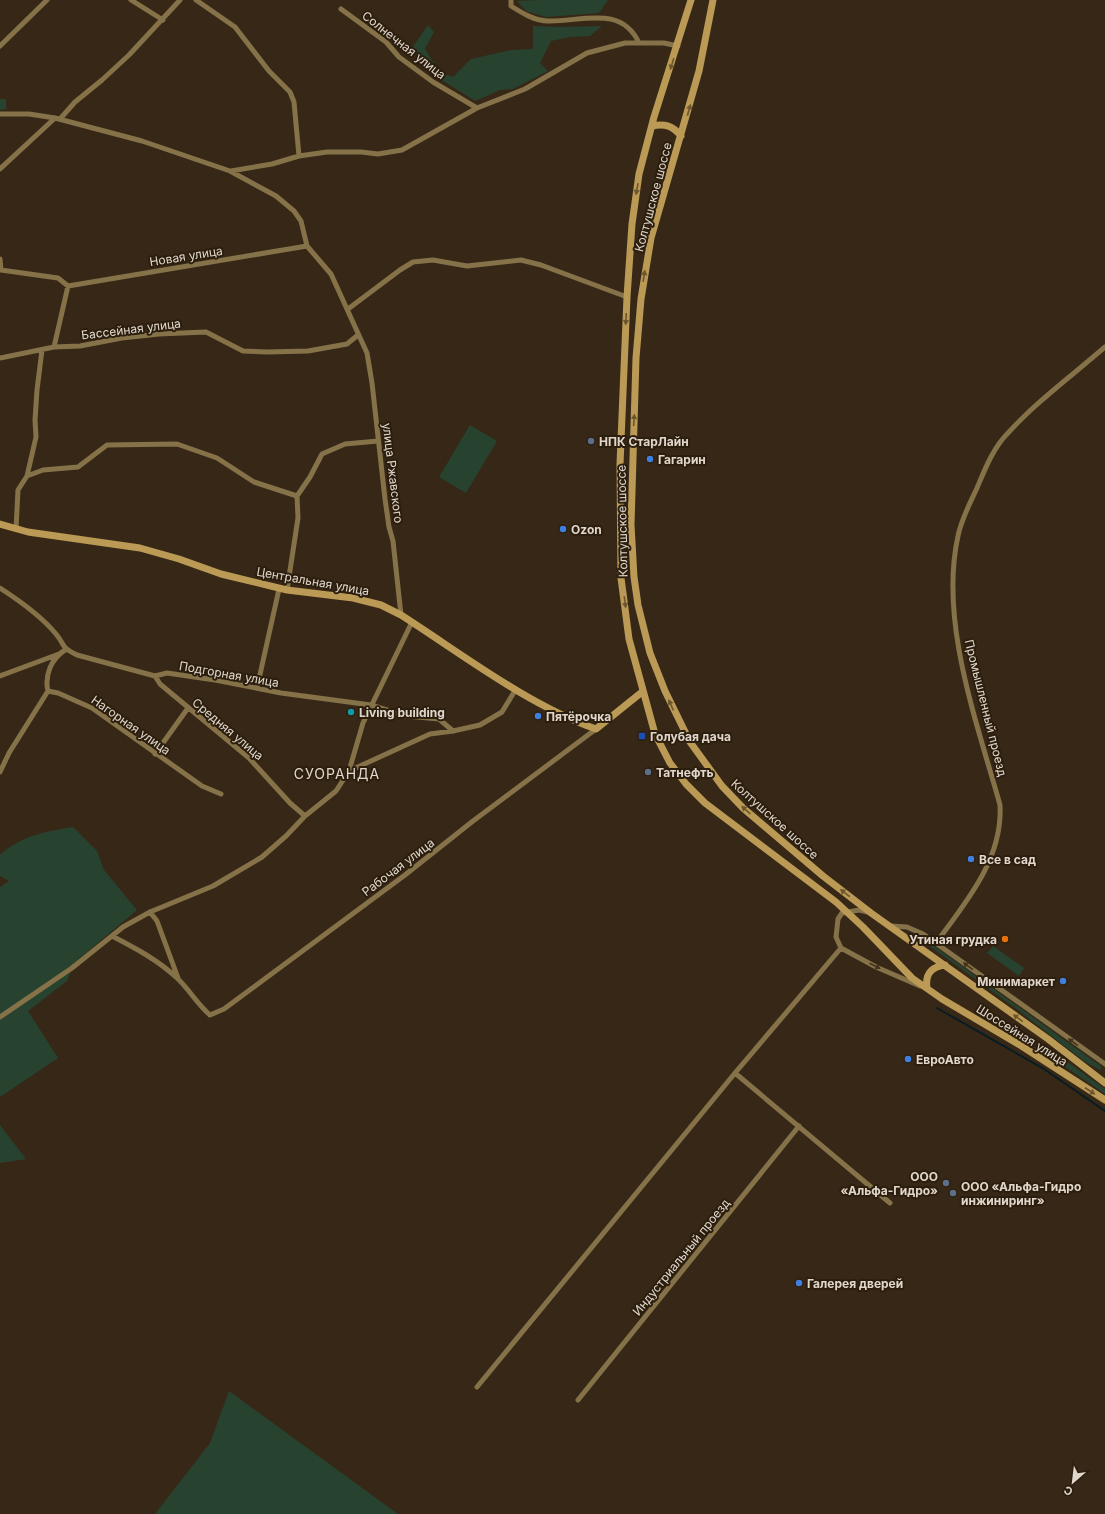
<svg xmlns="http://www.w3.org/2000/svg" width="1105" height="1514" font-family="Inter,sans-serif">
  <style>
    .green { fill: #27432f }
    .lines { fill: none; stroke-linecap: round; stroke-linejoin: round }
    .stream { stroke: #061d24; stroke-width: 2 }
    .street { stroke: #867249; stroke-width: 5 }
    .secondary { stroke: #ba9a55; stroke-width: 7 }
    .oneway { fill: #6c562d }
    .oneway2 { fill: #42331c }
    .service-dot { fill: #5c6f8a; stroke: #2c1e0d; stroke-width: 1.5 }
    .shop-dot { fill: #3f7fe0; stroke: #2c1e0d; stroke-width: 1.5 }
    .culture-dot { fill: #0f9aa8; stroke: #2c1e0d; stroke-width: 1.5 }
    .transit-dot { fill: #1a4fb4; stroke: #2c1e0d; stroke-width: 1.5 }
    .food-dot { fill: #e8710a; stroke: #2c1e0d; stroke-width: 1.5 }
    .labels { text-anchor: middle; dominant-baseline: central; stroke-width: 4; stroke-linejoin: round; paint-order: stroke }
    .street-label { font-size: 12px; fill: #e0d6cc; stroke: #2c1e0d }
    .poi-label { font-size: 12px; font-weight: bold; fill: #e0d6cc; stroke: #2c1e0d; text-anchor: start }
    .quarter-label { font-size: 14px; letter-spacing: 1px; fill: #e0d6cc; stroke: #2c1e0d }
  </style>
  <rect width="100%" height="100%" fill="#372717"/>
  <path class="green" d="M539,0H608L599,13L546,17L526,11L517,1Z
    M428,25L434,32L425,49L440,73L453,77L471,59L511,50L533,49V26L560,27L602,26L590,36L570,37L551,41L540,63L548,71L513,89L500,90L475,101L437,77L412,48Z
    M0,99H6V109L0,110Z
    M470,425L497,441L466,493L439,477Z
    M73,827L97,851L104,870L137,910L74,963L67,981L28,1011L58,1058L0,1097V887L9,881L0,876V855C20,836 47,831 73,827Z
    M914,932L920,936L1102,1067L1100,1070L1084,1061L1014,1007L913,934Z
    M993,946L1024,968L1019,976L987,953Z
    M1048,1048L1105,1089V1094L1045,1053Z
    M0,1125L26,1159L0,1163Z
    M229,1391L398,1514H155L210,1443Z"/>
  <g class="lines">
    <path class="stream" d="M937,1008L1044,1069L1105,1111"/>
    <path class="street" d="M131,0L163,20
      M196,0L235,27L269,71L290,92L294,102L299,156
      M511,0V6C522,13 535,21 548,21C581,22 621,4 639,43
      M341,9L386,42L399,57L433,82L477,108
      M0,46L47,0
      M0,114H29L55,118L142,141L230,171L276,196L294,211L301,221L307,246L331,274L367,353L372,383L385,499L389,527L393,541L401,615
      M60,119L75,102L102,80L129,55L180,0
      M0,169L55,118
      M231,171L272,164L299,156L327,152H361L378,154L402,150L477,108L525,89L587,53L625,43H664L678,46
      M0,259L1,270L58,278L68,286L54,347
      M68,286L307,246
      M348,309L400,270L413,262L433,260L467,266L521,260L541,265L627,297
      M0,358L54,347L80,346L122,338L159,334L206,332L243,351L267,352L308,351L347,344L358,335
      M27,476L36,437L35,420L37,390L42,350
      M16,529L18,490L27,476L43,470L78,467L107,445L177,444L217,458L254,482L297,496
      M0,588C17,599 43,618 56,634C66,646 60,647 77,655L155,676L167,673L215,680L281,693L371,705L406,716L439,719L453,731
      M287,590L298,518L297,496L310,477L322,454L345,444L378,441
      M65,650C52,658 44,675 48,691L58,693L92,708L202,786L221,794
      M0,676L59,654
      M155,676L160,684L249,758L290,803L305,816
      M257,688L279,589
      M155,754L188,708
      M349,771L363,723L412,622
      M0,772L9,753L48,691
      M150,912L157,921L178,978
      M868,912L859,910L842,913L838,919L836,937L841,948L876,967L920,986
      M891,926L907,927L923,934L1105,1064
      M112,936C135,948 158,960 177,978C189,989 197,1004 210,1015L224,1009L405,875L473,821L596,729
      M936,943C966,902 1003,859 1000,805C977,722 939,622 958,536C961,520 970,503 977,488C985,469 993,448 1008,433C1037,401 1073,375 1105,347
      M0,1017L72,968L123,927L150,912L213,886L262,857L286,836L305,816L336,791L349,771L430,734L453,731L480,725L502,712L516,689
      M735,1073L890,1203
      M477,1387L735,1073L841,948
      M578,1400L799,1126"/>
    <path class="secondary" d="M691,0L654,117L639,174L632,224L627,297L620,464L621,578L629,639L655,734L670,763L686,784L705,803L836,902L863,927L912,978L942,999L1020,1045L1105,1100
      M713,0L699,71L651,238L641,299L636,358L631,525L634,577L638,605L650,653L665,691L690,742L722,786L743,808L823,876L871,913L1048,1039L1105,1083
      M652,126C665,123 673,126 681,136
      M0,524L28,532L140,548L179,559L221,574L287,590L353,598L381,605L401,615C462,654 528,705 596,729L642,692
      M927,988C925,974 931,967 945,965"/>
  </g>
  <defs><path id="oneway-solid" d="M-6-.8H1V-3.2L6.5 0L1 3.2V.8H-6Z"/></defs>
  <g class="oneway">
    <use href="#oneway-solid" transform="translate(672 64) rotate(108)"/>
    <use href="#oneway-solid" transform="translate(689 110) rotate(-74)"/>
    <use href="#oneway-solid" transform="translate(637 189) rotate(100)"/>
    <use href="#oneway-solid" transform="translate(644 276) rotate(-81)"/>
    <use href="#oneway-solid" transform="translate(626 319) rotate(93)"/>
    <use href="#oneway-solid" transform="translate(634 420) rotate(-87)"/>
    <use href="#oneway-solid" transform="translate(625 602) rotate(82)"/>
    <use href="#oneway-solid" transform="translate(671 705) rotate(-114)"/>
    <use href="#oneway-solid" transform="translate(746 810) rotate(-138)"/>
    <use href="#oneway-solid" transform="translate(845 893) rotate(-142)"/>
    <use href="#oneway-solid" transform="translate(1018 1018) rotate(-144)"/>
    <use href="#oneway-solid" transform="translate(1090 1091) rotate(33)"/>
  </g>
  <g class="oneway2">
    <use href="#oneway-solid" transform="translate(875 966) rotate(27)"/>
    <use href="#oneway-solid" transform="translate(968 966) rotate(-144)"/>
    <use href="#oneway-solid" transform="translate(1073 1042) rotate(-144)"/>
  </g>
  <g class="service-dot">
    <circle cx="591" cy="441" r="4"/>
    <circle cx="648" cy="772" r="4"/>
    <circle cx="946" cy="1183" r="4"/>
    <circle cx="953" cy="1193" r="4"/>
  </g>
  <g class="shop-dot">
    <circle cx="650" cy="459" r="4"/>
    <circle cx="563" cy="529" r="4"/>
    <circle cx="538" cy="716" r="4"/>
    <circle cx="971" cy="859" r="4"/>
    <circle cx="1063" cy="981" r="4"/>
    <circle cx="908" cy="1059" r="4"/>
    <circle cx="799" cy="1283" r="4"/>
  </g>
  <circle class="culture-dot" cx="351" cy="712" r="4"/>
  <rect class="transit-dot" x="638" y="732" width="8" height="8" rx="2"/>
  <circle class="food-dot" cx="1005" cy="939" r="4"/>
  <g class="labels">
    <g class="street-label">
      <text transform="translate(404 45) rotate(38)">Солнечная улица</text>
      <text transform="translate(653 197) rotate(-75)">Колтушское шоссе</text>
      <text transform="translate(186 256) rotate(-9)">Новая улица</text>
      <text transform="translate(131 329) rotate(-7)">Бассейная улица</text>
      <text transform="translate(393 473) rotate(83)">улица Ржавского</text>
      <text transform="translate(622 521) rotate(-91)">Колтушское шоссе</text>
      <text transform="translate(313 581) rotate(10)">Центральная улица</text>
      <text transform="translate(229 674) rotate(10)">Подгорная улица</text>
      <text transform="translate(986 708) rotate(76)">Промышленный проезд</text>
      <text transform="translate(131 725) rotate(35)">Нагорная улица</text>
      <text transform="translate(228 729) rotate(40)">Средняя улица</text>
      <text transform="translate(775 819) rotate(42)">Колтушское шоссе</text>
      <text transform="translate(398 867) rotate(-37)">Рабочая улица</text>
      <text transform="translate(1022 1035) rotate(32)">Шоссейная улица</text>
      <text transform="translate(681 1257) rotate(-51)">Индустриальный проезд</text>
    </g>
    <g class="poi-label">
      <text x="599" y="441">НПК СтарЛайн</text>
      <text x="658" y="459">Гагарин</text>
      <text x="571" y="529">Ozon</text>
      <text x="359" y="712">Living building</text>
      <text x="546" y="716">Пятёрочка</text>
      <text x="650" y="736">Голубая дача</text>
      <text x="656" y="772">Татнефть</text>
      <text x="979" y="859">Все в сад</text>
      <text x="997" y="939" text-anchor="end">Утиная грудка</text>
      <text x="1055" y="981" text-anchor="end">Минимаркет</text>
      <text x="916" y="1059">ЕвроАвто</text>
      <text x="938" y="1176" text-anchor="end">ООО<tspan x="938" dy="14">«Альфа-Гидро»</tspan></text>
      <text x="961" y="1186">ООО «Альфа-Гидро<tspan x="961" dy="14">инжиниринг»</tspan></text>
      <text x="807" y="1283">Галерея дверей</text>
    </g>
    <g class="quarter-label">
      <text x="337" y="773">СУОРАНДА</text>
    </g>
  </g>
  <g transform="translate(1073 1482) rotate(208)" stroke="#2c1e0d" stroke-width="3" paint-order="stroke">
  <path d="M0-3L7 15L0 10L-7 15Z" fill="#e0d6cc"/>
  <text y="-6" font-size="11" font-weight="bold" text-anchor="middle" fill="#e0d6cc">С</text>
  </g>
</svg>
